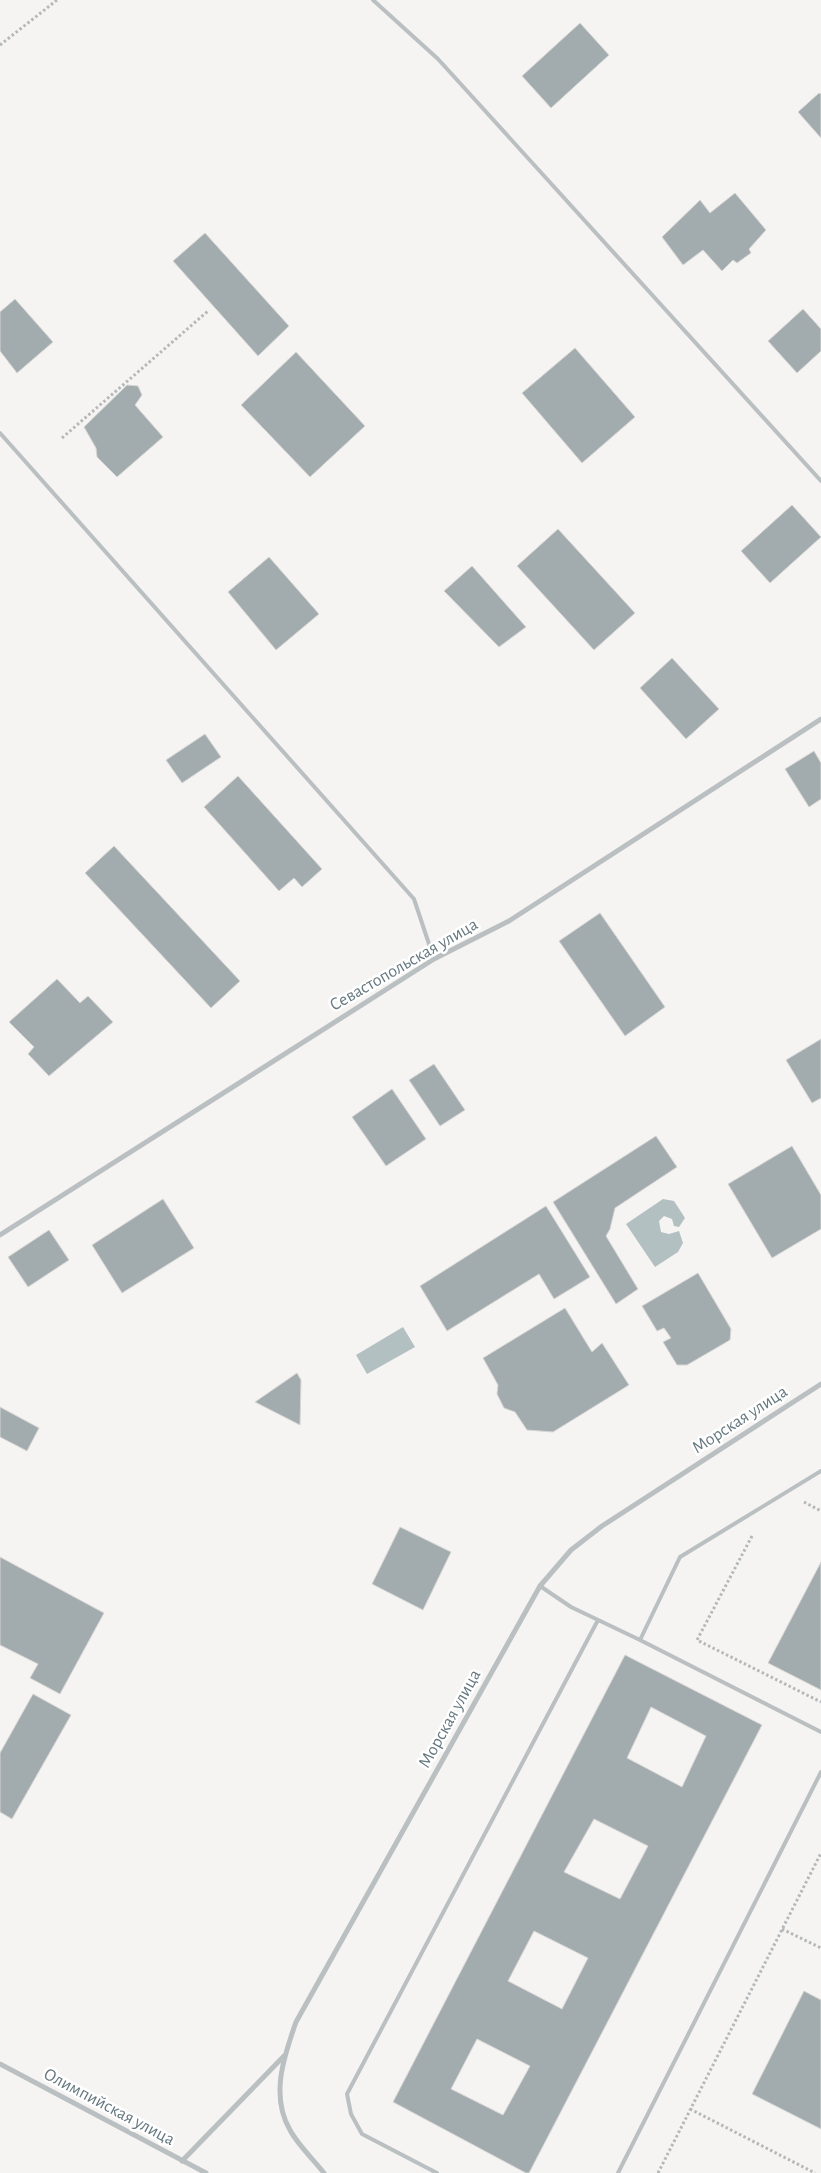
<svg xmlns="http://www.w3.org/2000/svg" width="821" height="2173" font-family="'Alegreya Sans',sans-serif">
  <style>
    .water { fill: #b3c0c2 }
    .building { fill: #a2abae; stroke: #d6d6d4; fill-rule: evenodd }
    .lines { fill: none; stroke-linecap: round; stroke-linejoin: round }
    .path { stroke: #b4b8ba; stroke-width: 3; stroke-dasharray: 2.5 2.5; stroke-linecap: butt }
    .lane { stroke: #babfc1; stroke-width: 4 }
    .street { stroke: #babfc1; stroke-width: 5 }
    .labels { text-anchor: middle; dominant-baseline: central; stroke-width: 5; stroke-linejoin: round; paint-order: stroke }
    .street-label { font-size: 18px; fill: #677980; stroke: #fff }
  </style>
  <rect width="100%" height="100%" fill="#f5f4f2"/>
  <path class="water" d="M663,1199L674,1201L685,1218L679,1227L674,1226L672,1219L664,1216L659,1221L661,1232L669,1234L679,1231L683,1243L678,1252L655,1267L626,1224Z
    M403,1327L415,1347L367,1374L356,1355Z"/>
  <path class="building" d="M580,23L609,55L551,108L522,76Z
    M819,93L821,94V138L798,112Z
    M735,193L766,230L749,249L751,253L737,263L733,260L722,271L703,250L683,265L662,237L700,200L710,213Z
    M205,233L289,326L258,356L173,261Z
    M15,299L53,342L17,373L0,351V312Z
    M803,309L821,329V351L797,373L768,341Z
    M575,348L635,417L582,463L522,393Z
    M296,352L365,426L310,477L241,405Z
    M127,385L138,386L142,395L135,405L163,437L117,477L97,457L96,448L84,427Z
    M792,505L821,537L770,583L741,551Z
    M558,529L635,613L594,650L517,566Z
    M269,557L319,614L276,650L228,592Z
    M472,566L526,627L499,647L444,591Z
    M672,658L719,709L686,739L640,688Z
    M205,734L221,757L182,783L166,760Z
    M814,751L821,763V799L809,807L785,769Z
    M238,776L322,869L302,887L294,878L279,891L204,807Z
    M114,846L240,981L211,1008L85,873Z
    M600,913L665,1007L625,1036L559,941Z
    M57,979L80,1003L88,996L113,1022L49,1076L28,1054L34,1047L9,1022Z
    M821,1039V1098L812,1103L786,1060Z
    M434,1064L465,1110L440,1126L409,1080Z
    M392,1089L426,1139L386,1166L352,1117Z
    M656,1136L677,1167L615,1208L610,1229L606,1236L638,1289L616,1304L553,1202Z
    M792,1146L821,1195V1229L772,1258L728,1184Z
    M163,1199L194,1248L122,1293L92,1245Z
    M546,1206L590,1277L554,1299L539,1274L447,1331L420,1286Z
    M49,1230L69,1260L28,1287L8,1257Z
    M698,1273L731,1329L730,1340L687,1365H677L663,1342L671,1338L664,1328L657,1331L642,1306Z
    M565,1308L592,1352L602,1343L629,1385L553,1432L527,1430L515,1412L504,1408L497,1394L498,1385L483,1358Z
    M297,1373L301,1380L300,1425L255,1402Z
    M0,1407L39,1428L27,1451L0,1437Z
    M400,1527L451,1552L423,1610L372,1584Z
    M0,1557L104,1613L60,1694L30,1678L38,1664L0,1645Z
    M821,1562V1690L768,1663Z
    M625,1655L762,1725L529,2173H526L393,2102ZM651,1707L706,1736L682,1787L627,1758ZM594,1819L648,1846L620,1899L564,1872ZM534,1931L588,1958L562,2009L508,1981ZM477,2039L530,2066L503,2115L451,2089Z
    M33,1694L71,1715L12,1819L0,1812V1753Z
    M804,1991L821,2000V2129L752,2094Z"/>
  <g class="lines">
    <path class="path" d="M0,45L57,0
      M62,438L208,311
      M804,1502L821,1511
      M752,1536L697,1640L821,1702
      M782,1929L821,1948
      M690,2109L815,2173
      M658,2173L821,1853"/>
    <path class="lane" d="M373,0L438,59L821,481
      M0,433L414,899L434,959
      M821,1471L680,1557L640,1640L821,1732
      M540,1586L571,1607L640,1640
      M437,2173L362,2134L351,2114L347,2094L598,1620
      M618,2173L821,1772"/>
    <path class="street" d="M0,1235L434,959L509,921L821,719
      M0,2064L206,2173
      M182,2161L284,2056
      M324,2173C313,2159 298,2145 290,2130C270,2096 284,2056 296,2022L540,1586L571,1550L602,1526L821,1384"/>
  </g>
  <g class="labels">
    <g class="street-label">
      <text transform="translate(404 965) rotate(-30)">Севастопольская улица</text>
      <text transform="translate(740 1420) rotate(-33)">Морская улица</text>
      <text transform="translate(450 1719) rotate(-61)">Морская улица</text>
      <text transform="translate(109 2107) rotate(28)">Олимпийская улица</text>
    </g>
  </g>
</svg>
